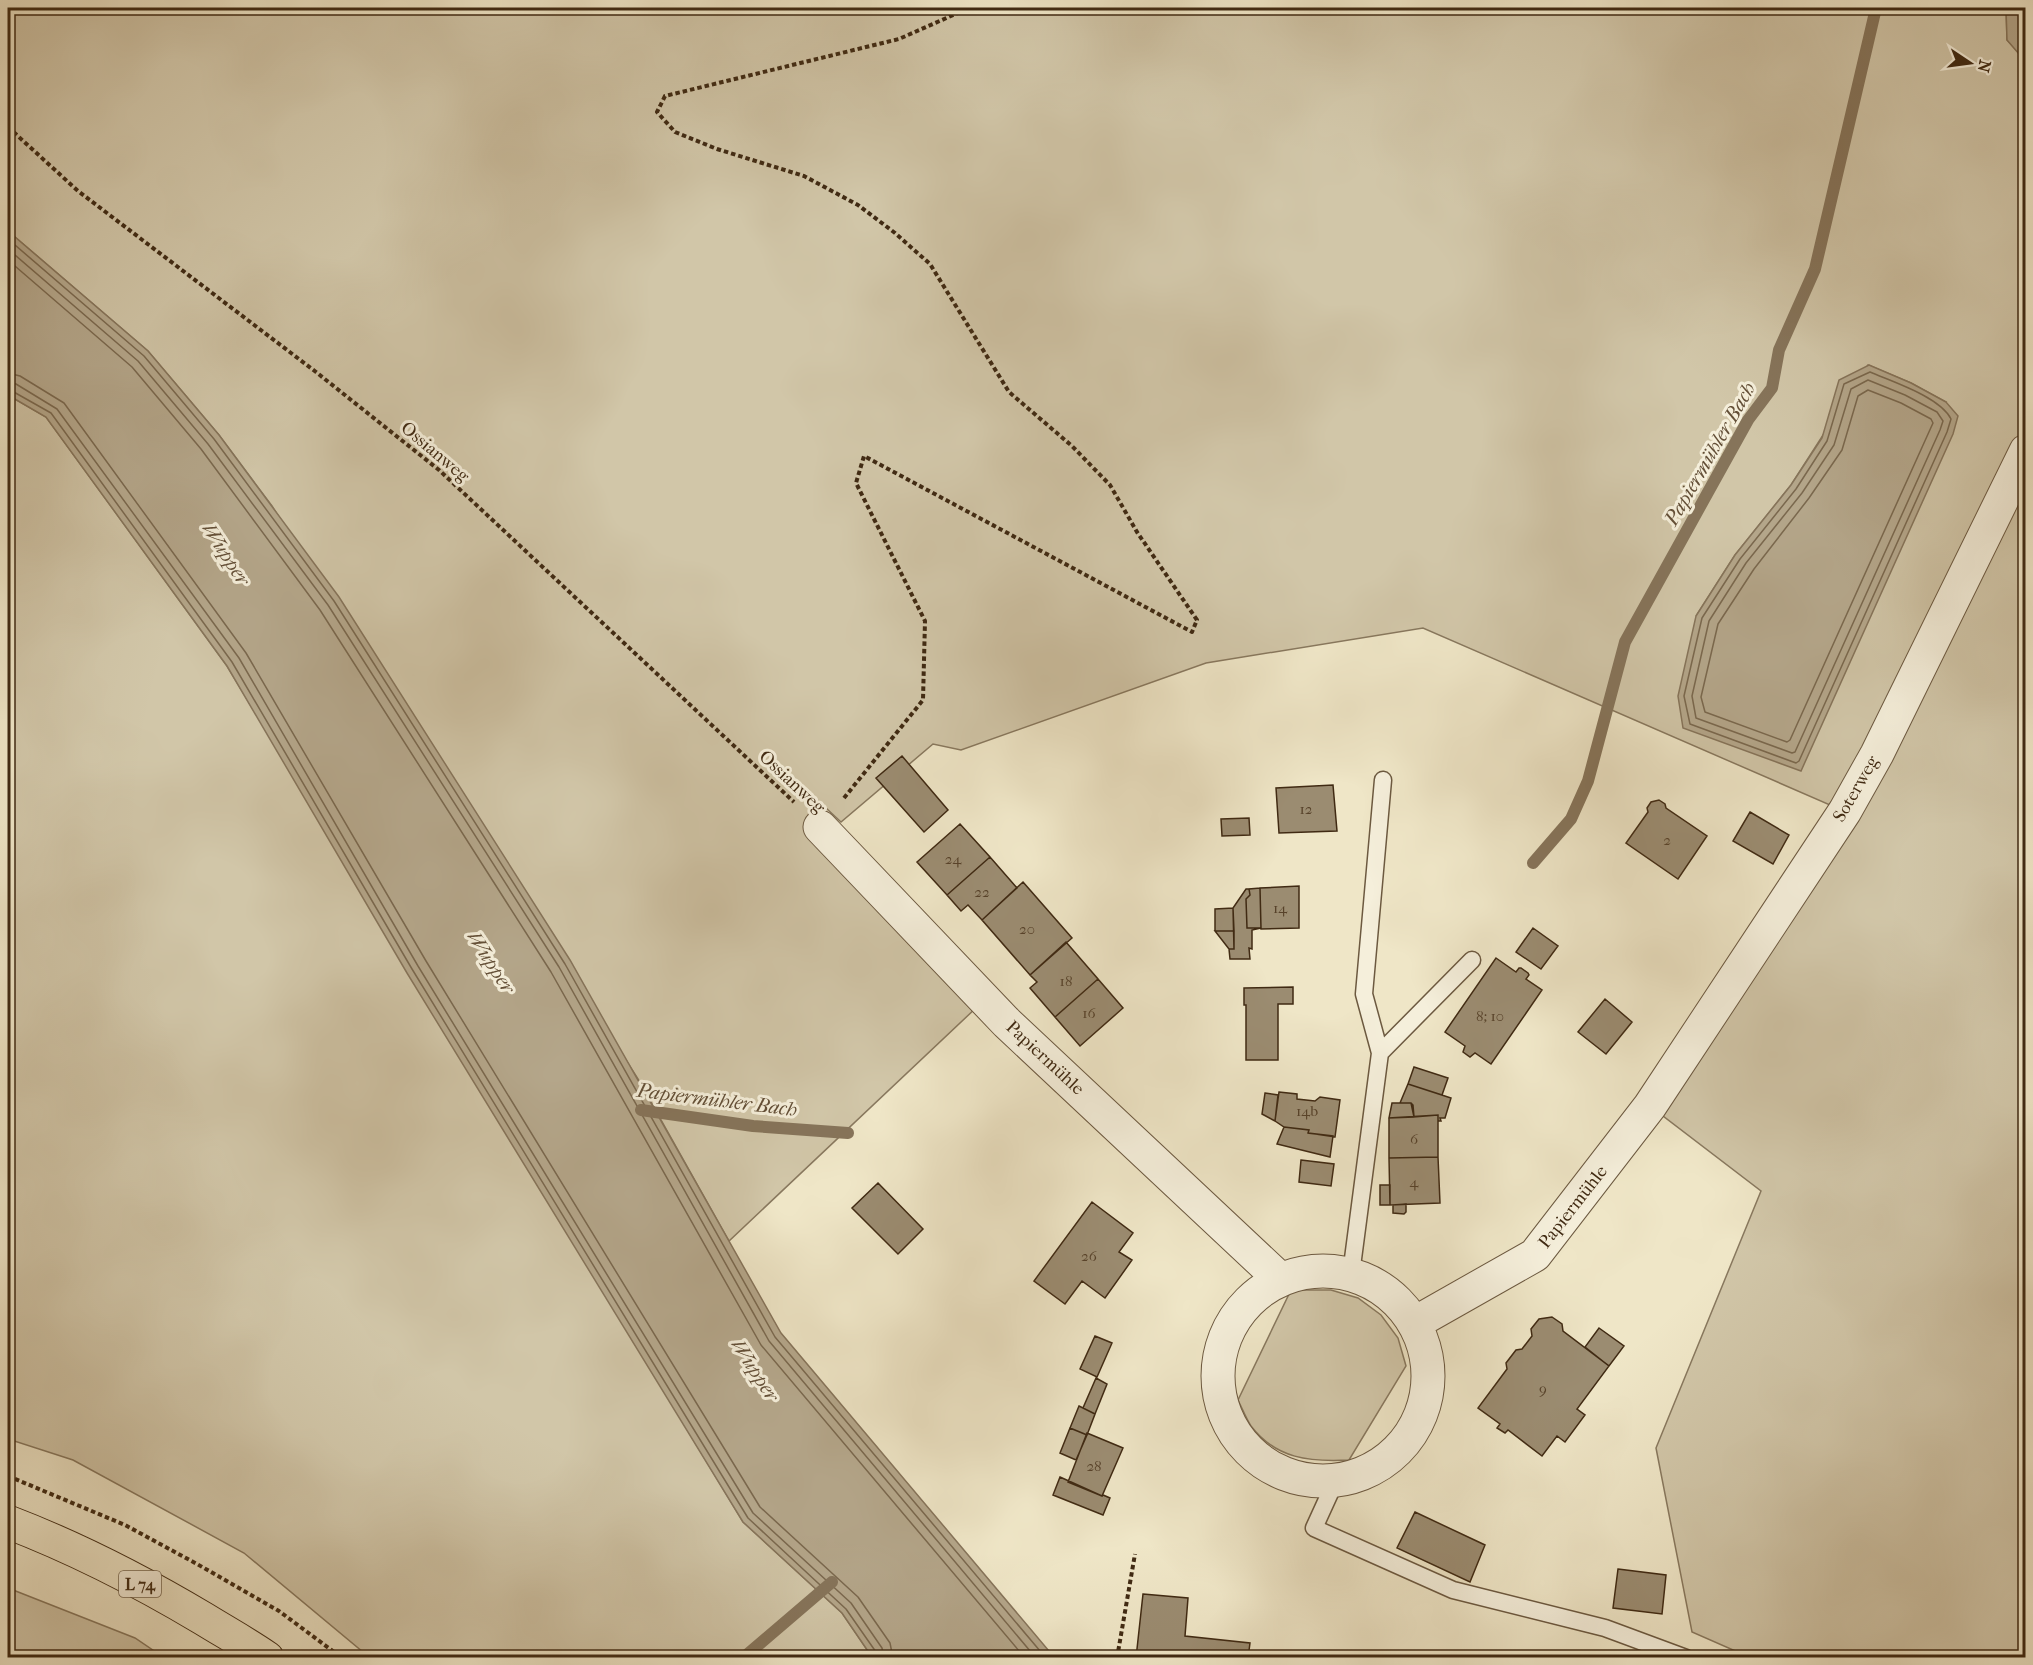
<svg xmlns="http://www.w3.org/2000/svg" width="2033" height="1665" font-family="'IM FELL French Canon',serif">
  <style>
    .green { fill: #d1c6a8; stroke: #88785e; stroke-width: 1.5; fill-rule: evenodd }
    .water { fill: #b4a68a; stroke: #86745a; stroke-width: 1.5 }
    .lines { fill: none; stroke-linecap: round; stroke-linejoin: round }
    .shore { stroke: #7a684e; stroke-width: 1.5 }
    .stream { stroke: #86745a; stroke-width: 12 }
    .building { fill: #9b8c71; stroke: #402a13; stroke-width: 1.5 }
    .service-casing { stroke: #6c5940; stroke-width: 19 }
    .minor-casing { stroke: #6c5940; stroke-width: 35 }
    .primary-casing { stroke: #402a13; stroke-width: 35 }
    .path { stroke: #402a13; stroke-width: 4; stroke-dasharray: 4.5 3; stroke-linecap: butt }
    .service { stroke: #f5efdb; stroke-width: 16 }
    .minor { stroke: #f5efdb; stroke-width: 33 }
    .primary { stroke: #efe6c7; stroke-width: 33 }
    .labels { text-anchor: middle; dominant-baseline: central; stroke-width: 6; stroke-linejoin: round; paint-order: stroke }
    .number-label { font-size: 15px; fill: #57422a }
    .shield { fill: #f5efdb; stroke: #76654f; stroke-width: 1.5 }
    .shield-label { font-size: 16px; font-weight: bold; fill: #402a13 }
    .street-label { font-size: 18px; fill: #402a13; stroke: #f5efdb }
    .water-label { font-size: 20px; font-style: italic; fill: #634f37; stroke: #f5efdb }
  </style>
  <rect width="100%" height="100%" fill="#efe6c7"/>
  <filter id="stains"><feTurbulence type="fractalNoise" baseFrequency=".00333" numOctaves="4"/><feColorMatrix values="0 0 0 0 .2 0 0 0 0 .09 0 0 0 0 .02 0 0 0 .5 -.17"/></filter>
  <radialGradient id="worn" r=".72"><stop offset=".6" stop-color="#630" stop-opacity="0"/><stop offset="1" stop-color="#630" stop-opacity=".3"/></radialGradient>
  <path class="green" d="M8,8H2006L2007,40L2026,61L2025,1657H1749L1692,1632L1656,1448L1761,1191L1650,1106L1844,811L1423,628L1206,663L961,750L933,744L841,822L813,796L805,829L978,1006L729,1241L638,1079L272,506L219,435L148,351L8,231ZM1868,365L1911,383L1946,402L1696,616L1735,555L1791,485Z
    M8,395L46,417L227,666L743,1522L842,1613L872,1657H369L244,1553L73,1460L8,1439Z
    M1291,1290H1331L1358,1298L1381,1315L1398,1338L1406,1366L1349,1460C1310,1462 1276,1459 1251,1426C1246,1418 1242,1408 1238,1400Z
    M8,1588L135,1638L163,1657H8Z"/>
  <path class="water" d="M2006,8H2025V61L2007,40Z
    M8,231L148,351L219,435L339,597L570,960L781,1333L1054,1657H872L842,1613L743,1522L407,973L227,666L46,417L8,395Z
    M1869,365L1911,383L1946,402L1958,416L1953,434L1801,771L1683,728L1678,696L1696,616L1735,555L1791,485L1822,438L1839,380Z"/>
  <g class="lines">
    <path class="shore" d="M8,239L144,356L214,439L334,601L565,964L775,1337L1046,1658
      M8,249L138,361L208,444L328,605L559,967L769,1341L1036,1658
      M8,260L132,367L201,449L320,610L551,972L761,1345L1025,1658
      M1870,372C1893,382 1940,397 1951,419L1947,432L1799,761L1796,763L1690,724L1684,696L1702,618L1740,559L1796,489L1827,441L1844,384Z
      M8,373L20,376L64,403L246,653L426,961L760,1507L858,1597L890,1643L893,1658
      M1868,380L1905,395L1937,412L1943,421L1940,430L1795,752L1792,753L1696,718L1692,696L1709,621L1746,563L1802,493L1834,445L1851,389Z
      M8,382L16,384L57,409L239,658L418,966L753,1513L851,1603L882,1648L884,1658
      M8,390L12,391L51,413L232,662L412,969L748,1518L846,1609L876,1652L877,1658
      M1868,390L1901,403L1931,419L1933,423L1790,740L1787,742L1705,712L1701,697L1718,624L1754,569L1809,498L1842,450L1858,396Z"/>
    <path class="stream" d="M1533,863L1571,819L1588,781L1625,642L1748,420L1772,388L1779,350L1815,269L1876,8
      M641,1110L753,1126L848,1133
      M743,1658L832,1582"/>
  </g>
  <path class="building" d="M902,756L948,810L924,832L876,778Z
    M1333,785L1337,831L1279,833L1276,788Z
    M1659,800L1665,804L1666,808L1707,836L1678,879L1626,843L1648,812L1647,808L1651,802Z
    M1750,812L1789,835L1773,864L1733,841Z
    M1249,818L1250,835L1222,836L1221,819Z
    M960,824L990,857L947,895L917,862Z
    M990,857L1017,888L982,920L968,905L961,911L947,895Z
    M1023,882L1072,938L1030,975L982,920Z
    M1299,886V928L1261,929L1260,888Z
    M1260,888L1261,928H1247L1246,899L1250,895L1249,889Z
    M1246,889H1249L1250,895L1246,899L1247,928H1261L1252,930V949L1249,948L1250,959H1230L1229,949H1234L1233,908Z
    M1233,908L1234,931H1215V909Z
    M1533,928L1558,946L1541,969L1516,952Z
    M1215,931H1234V949H1229Z
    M1066,942L1098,979L1055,1017L1030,988L1037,982L1030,975Z
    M1496,958L1516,972L1519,968H1521L1528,973L1529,975L1526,979L1542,990L1491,1064L1475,1053L1470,1057L1463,1052L1465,1046L1445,1032Z
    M1098,979L1123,1008L1080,1046L1055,1017Z
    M1293,987V1004H1278V1060H1246V1005H1244V988Z
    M1605,999L1632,1022L1606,1054L1578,1032Z
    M1414,1067L1448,1078L1442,1095L1408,1084Z
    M1408,1084L1451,1098L1445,1118H1440L1441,1121H1438V1115L1414,1117L1413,1105L1411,1103H1400Z
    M1279,1092L1297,1094V1099L1315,1101L1320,1097L1340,1100L1335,1137L1308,1133L1309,1130L1284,1127L1275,1121Z
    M1265,1093L1278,1095L1275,1121L1262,1114Z
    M1392,1103H1411L1414,1117L1389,1118Z
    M1438,1115V1157L1389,1158V1118Z
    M1284,1127L1309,1130L1308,1133L1333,1136L1330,1157L1277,1144Z
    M1438,1157L1440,1203L1390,1205L1389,1158Z
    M1301,1160L1334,1164L1331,1186L1299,1182Z
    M878,1183L923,1229L898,1254L852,1208Z
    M1380,1185H1390V1205H1380Z
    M1092,1202L1133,1233L1119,1252L1132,1260L1105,1298L1082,1281L1065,1304L1034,1281Z
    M1406,1204V1212L1404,1214L1393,1213V1205Z
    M1552,1317L1562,1324L1563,1331L1609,1366L1577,1409L1585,1415L1565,1442L1557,1436L1542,1456L1508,1430L1505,1433L1497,1428L1500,1424L1478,1408L1507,1369L1506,1363L1516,1350L1522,1349L1532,1336L1531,1329L1539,1319Z
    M1599,1328L1624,1346L1609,1366L1585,1347Z
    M1095,1336L1112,1343L1097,1377L1080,1369Z
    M1096,1378L1107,1384L1095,1414L1083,1408Z
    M1079,1406L1095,1414L1087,1435L1070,1428Z
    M1070,1428L1087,1435L1076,1460L1060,1453Z
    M1087,1433L1123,1448L1102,1496L1068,1482Z
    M1060,1477L1102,1496L1103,1495L1110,1498L1103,1515L1053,1495Z
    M1415,1512L1485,1545L1470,1582L1397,1548Z
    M1618,1569L1666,1575L1662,1614L1613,1608Z
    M1143,1594L1188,1598L1185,1636L1250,1643L1248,1658H1136Z"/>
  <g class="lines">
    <g class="service-casing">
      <path id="service" d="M1380,1053L1364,994L1383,780
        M1351,1274L1380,1053L1472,960
        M1335,1482L1314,1528L1453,1590L1605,1628L1686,1658"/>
    </g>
    <g class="minor-casing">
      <path id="minor" d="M820,827L1007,1023L1280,1279
        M1218 1376a105 105 0 1 1 210 0a105 105 0 1 1-210 0Z
        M1415,1323L1535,1255L1650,1106L1845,811L1877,754L2026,451"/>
    </g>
    <g class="primary-casing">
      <path id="primary" d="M8,1522C76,1548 142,1582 204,1619C225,1632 247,1644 267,1658"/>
    </g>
    <path class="path" d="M8,127L78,191L316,372L439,470L794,802
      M844,798L923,700L925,621L856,483L864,456L1192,632L1197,620L1137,532L1110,485L1072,446L1009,392L930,264L895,233L858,205L804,176L717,149L675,132L657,112L665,96L899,39L969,8
      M8,1476L125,1525L197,1564L279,1611L342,1658
      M1117,1658L1135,1554"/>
    <use href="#service" class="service"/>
    <use href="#minor" class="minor"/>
    <use href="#primary" class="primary"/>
  </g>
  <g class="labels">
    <g class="number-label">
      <text x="1306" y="809">12</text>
      <text x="1667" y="840">2</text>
      <text x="953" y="859">24</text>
      <text x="982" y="892">22</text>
      <text x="1280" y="908">14</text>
      <text x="1027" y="929">20</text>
      <text x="1066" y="981">18</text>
      <text x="1089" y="1013">16</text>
      <text x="1490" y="1016">8; 10</text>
      <text x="1307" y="1111">14b</text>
      <text x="1414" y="1139">6</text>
      <text x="1414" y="1182">4</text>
      <text x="1089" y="1256">26</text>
      <text x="1543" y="1389">9</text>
      <text x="1094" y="1466">28</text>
    </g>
    <rect class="shield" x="119" y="1571" width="42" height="26" rx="4.5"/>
    <g class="shield-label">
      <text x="140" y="1584">L 74</text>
    </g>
    <g class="street-label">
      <text transform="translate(435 452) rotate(40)">Ossianweg</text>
      <text transform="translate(792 782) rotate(43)">Ossianweg</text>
      <text transform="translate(1856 789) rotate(-60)">Soterweg</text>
      <text transform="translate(1045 1058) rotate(43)">Papiermühle</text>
      <text transform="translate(1573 1207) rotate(-52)">Papiermühle</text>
    </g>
    <g class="water-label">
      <text transform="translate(1710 454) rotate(-60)">Papiermühler Bach</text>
      <text transform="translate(226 554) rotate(57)">Wupper</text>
      <text transform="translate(491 962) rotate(57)">Wupper</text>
      <text transform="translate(717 1100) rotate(7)">Papiermühler Bach</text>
      <text transform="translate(755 1370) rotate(57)">Wupper</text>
    </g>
  </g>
  <rect width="2033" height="1665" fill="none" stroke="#efe6c7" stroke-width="30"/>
  <rect x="9" y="9" width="2015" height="1647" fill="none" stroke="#402a13" stroke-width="3"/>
  <rect x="15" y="15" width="2003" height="1635" fill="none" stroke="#402a13" stroke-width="1.5"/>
  <g transform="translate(1970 63) rotate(103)" stroke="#f5efdb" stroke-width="4.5" paint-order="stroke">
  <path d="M0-4.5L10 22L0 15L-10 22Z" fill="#402a13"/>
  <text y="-9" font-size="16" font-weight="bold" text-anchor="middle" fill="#402a13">N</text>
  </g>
  <rect width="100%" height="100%" filter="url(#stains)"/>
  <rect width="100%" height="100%" fill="url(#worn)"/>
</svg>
